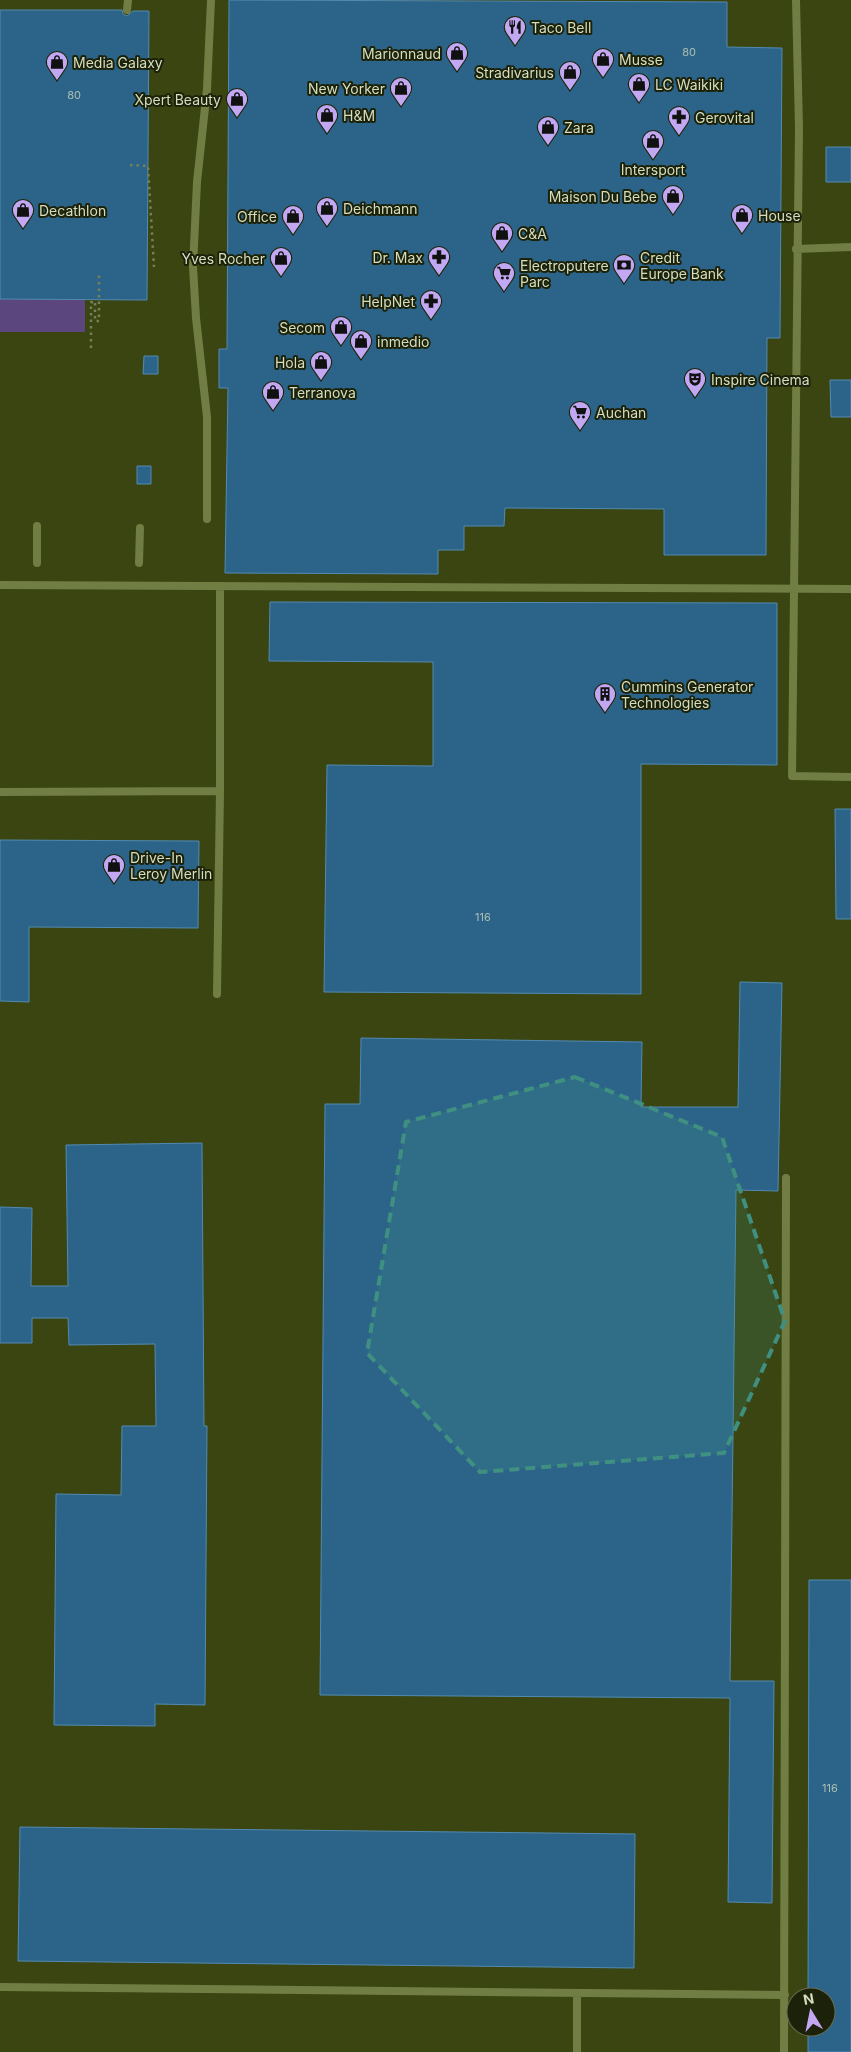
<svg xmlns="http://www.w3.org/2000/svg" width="851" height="2052" font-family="Inter,sans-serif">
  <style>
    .built { fill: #3a4511; fill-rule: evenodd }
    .green { fill: #5b467e }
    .building { fill: #2c6489; stroke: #538ab1 }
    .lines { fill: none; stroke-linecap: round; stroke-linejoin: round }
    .path { stroke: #778059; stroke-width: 2.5; stroke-dasharray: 2.5 4; stroke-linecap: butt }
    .lane { stroke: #707e44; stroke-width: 8 }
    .marked { fill: #409082; fill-opacity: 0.2; stroke: #409082; stroke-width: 4; stroke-dasharray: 10 6; stroke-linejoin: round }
    .labels { text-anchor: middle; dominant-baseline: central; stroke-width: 4; stroke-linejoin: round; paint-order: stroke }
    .number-label { font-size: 11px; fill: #abbfb2 }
    .poi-label { font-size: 14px; fill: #d5ddbf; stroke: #1c2209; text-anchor: start }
  </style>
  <rect width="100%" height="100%" fill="#333c10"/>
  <path class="built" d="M0,0H851V2052H0ZM796,1997H826V2027H796Z"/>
  <path class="green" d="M0,299H85V332H0Z"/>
  <path class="building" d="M229,0L727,2V47L782,48L780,338H767L766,555H664V509L505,508L504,526H464V550H438V574L225,573L228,388H219V349H227Z
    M0,10H122L123,14L127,16L133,11H149L147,300L0,299Z
    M826,147H851V182H826Z
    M144,356H158V374H143Z
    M830,380H851V417H831Z
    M137,466H151V484H137Z
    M270,602L777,603V765L641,764V994L324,992L327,765L433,766V662L269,661Z
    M835,809H851V919H836Z
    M0,840L199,841L198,928L29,927V1002L0,1001Z
    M740,982L782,983L778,1191L736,1190L730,1681H774L772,1903L728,1902L730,1698L320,1695L325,1104H360L361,1038L642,1042L641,1107H738Z
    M202,1143L204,1426H207L205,1705L155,1704V1726L54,1725L56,1494L121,1495L122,1426H156L155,1344L69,1345L68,1318H32V1343H0V1207L32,1208L31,1286H68L66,1145Z
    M809,1580H851V2052H808V2027H826V1997H808Z
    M20,1827L635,1834L634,1968L18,1961Z"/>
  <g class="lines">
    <path class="path" d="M130,165L148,166L154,267
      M95,303V321H99V273
      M91,348V302L95,303"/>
    <path class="lane" d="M796,0L799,128L792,776L851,777
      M127,10L128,0
      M796,249L851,247
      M207,519V417L196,318L193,267L197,182L207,89L211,0
      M37,563V526
      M139,563L140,528
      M0,585L851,589
      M0,792L220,791
      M217,994L220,791V586
      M0,1987L785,1995
      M577,1993V2052
      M784,2052L786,1178"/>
  </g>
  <path class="marked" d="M575,1077L722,1137L785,1321L724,1453L480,1472L367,1353L406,1122Z"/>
  <defs>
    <g id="restaurant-pin" transform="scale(1.125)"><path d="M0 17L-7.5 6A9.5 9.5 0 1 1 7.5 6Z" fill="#c2a7f2" stroke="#1c2209"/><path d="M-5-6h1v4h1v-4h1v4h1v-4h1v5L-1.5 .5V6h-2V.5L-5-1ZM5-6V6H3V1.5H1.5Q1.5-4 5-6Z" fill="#111"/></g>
    <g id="shop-pin" transform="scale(1.125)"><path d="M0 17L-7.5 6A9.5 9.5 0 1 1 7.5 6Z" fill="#c2a7f2" stroke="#1c2209"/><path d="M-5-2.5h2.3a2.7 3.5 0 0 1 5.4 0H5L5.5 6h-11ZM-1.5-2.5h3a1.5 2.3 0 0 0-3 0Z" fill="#111"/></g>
    <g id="pharmacy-pin" transform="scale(1.125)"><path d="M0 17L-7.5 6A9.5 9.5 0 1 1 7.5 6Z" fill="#c2a7f2" stroke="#1c2209"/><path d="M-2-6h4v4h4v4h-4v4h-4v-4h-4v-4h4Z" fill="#111"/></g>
    <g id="bank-pin" transform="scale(1.125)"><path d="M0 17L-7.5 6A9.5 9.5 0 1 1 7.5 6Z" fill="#c2a7f2" stroke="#1c2209"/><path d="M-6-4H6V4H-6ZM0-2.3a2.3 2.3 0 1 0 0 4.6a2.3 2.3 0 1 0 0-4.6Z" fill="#111"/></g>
    <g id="supermarket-pin" transform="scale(1.125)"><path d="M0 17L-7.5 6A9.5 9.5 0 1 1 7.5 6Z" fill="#c2a7f2" stroke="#1c2209"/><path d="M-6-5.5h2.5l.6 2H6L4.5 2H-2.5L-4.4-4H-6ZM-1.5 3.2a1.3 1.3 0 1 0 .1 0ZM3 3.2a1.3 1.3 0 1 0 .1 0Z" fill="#111"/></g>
    <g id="theatre-pin" transform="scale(1.125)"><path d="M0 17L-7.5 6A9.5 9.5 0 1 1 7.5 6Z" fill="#c2a7f2" stroke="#1c2209"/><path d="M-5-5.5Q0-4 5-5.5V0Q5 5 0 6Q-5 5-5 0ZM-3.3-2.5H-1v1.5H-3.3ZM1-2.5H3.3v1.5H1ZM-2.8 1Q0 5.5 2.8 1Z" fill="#111"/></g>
    <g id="building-pin" transform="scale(1.125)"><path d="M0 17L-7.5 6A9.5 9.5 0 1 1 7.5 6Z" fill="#c2a7f2" stroke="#1c2209"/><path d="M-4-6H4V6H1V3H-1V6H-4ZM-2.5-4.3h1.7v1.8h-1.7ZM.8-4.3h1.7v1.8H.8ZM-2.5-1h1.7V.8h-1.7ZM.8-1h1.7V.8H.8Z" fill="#111"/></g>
  </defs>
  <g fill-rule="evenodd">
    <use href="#restaurant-pin" x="515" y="27"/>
    <use href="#shop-pin" x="457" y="53"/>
    <use href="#shop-pin" x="603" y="59"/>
    <use href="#shop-pin" x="57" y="62"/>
    <use href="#shop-pin" x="570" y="72"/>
    <use href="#shop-pin" x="639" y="84"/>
    <use href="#shop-pin" x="401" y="88"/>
    <use href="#shop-pin" x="237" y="99"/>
    <use href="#shop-pin" x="327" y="115"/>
    <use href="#pharmacy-pin" x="679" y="117"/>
    <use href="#shop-pin" x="548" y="127"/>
    <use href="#shop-pin" x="653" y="141"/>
    <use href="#shop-pin" x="673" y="196"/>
    <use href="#shop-pin" x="327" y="208"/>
    <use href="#shop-pin" x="23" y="210"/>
    <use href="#shop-pin" x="742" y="215"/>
    <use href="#shop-pin" x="293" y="216"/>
    <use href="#shop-pin" x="502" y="233"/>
    <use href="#pharmacy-pin" x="439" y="257"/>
    <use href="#shop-pin" x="281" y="258"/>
    <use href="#bank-pin" x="624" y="265"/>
    <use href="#supermarket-pin" x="504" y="273"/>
    <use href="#pharmacy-pin" x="431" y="301"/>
    <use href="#shop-pin" x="341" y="327"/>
    <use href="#shop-pin" x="361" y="341"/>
    <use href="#shop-pin" x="321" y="362"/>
    <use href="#theatre-pin" x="695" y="379"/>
    <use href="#shop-pin" x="273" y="392"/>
    <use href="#supermarket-pin" x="580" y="412"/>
    <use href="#building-pin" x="605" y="694"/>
    <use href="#shop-pin" x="114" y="865"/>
  </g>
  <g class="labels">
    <g class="number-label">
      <text x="689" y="52">80</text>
      <text x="74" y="95">80</text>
      <text x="483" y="917">116</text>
      <text x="830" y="1788">116</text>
    </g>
    <g class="poi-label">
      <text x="531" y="27">Taco Bell</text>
      <text x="441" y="53" text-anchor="end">Marionnaud</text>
      <text x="619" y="59">Musse</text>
      <text x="73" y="62">Media Galaxy</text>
      <text x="554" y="72" text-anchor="end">Stradivarius</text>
      <text x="655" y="84">LC Waikiki</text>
      <text x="385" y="88" text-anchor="end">New Yorker</text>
      <text x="221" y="99" text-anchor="end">Xpert Beauty</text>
      <text x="343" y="115">H&amp;M</text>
      <text x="695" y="117">Gerovital</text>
      <text x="564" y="127">Zara</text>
      <text x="653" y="169" text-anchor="middle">Intersport</text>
      <text x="657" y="196" text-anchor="end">Maison Du Bebe</text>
      <text x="343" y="208">Deichmann</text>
      <text x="39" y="210">Decathlon</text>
      <text x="758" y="215">House</text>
      <text x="277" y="216" text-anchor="end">Office</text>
      <text x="518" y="233">C&amp;A</text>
      <text x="423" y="257" text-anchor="end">Dr. Max</text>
      <text x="640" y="257">Credit<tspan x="640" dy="16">Europe Bank</tspan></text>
      <text x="265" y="258" text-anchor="end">Yves Rocher</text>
      <text x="520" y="265">Electroputere<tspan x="520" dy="16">Parc</tspan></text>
      <text x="415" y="301" text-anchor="end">HelpNet</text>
      <text x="325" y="327" text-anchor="end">Secom</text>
      <text x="377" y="341">inmedio</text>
      <text x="305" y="362" text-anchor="end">Hola</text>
      <text x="711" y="379">Inspire Cinema</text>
      <text x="289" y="392">Terranova</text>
      <text x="596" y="412">Auchan</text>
      <text x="621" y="686">Cummins Generator<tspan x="621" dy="16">Technologies</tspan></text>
      <text x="130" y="857">Drive-In<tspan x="130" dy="16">Leroy Merlin</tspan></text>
    </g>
  </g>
  <g transform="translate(811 2012) rotate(350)"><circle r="24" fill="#1c2209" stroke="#666d52"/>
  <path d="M0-4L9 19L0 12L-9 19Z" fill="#c2a7f2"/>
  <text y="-8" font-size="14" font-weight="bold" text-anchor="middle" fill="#d5ddbf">N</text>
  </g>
</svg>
